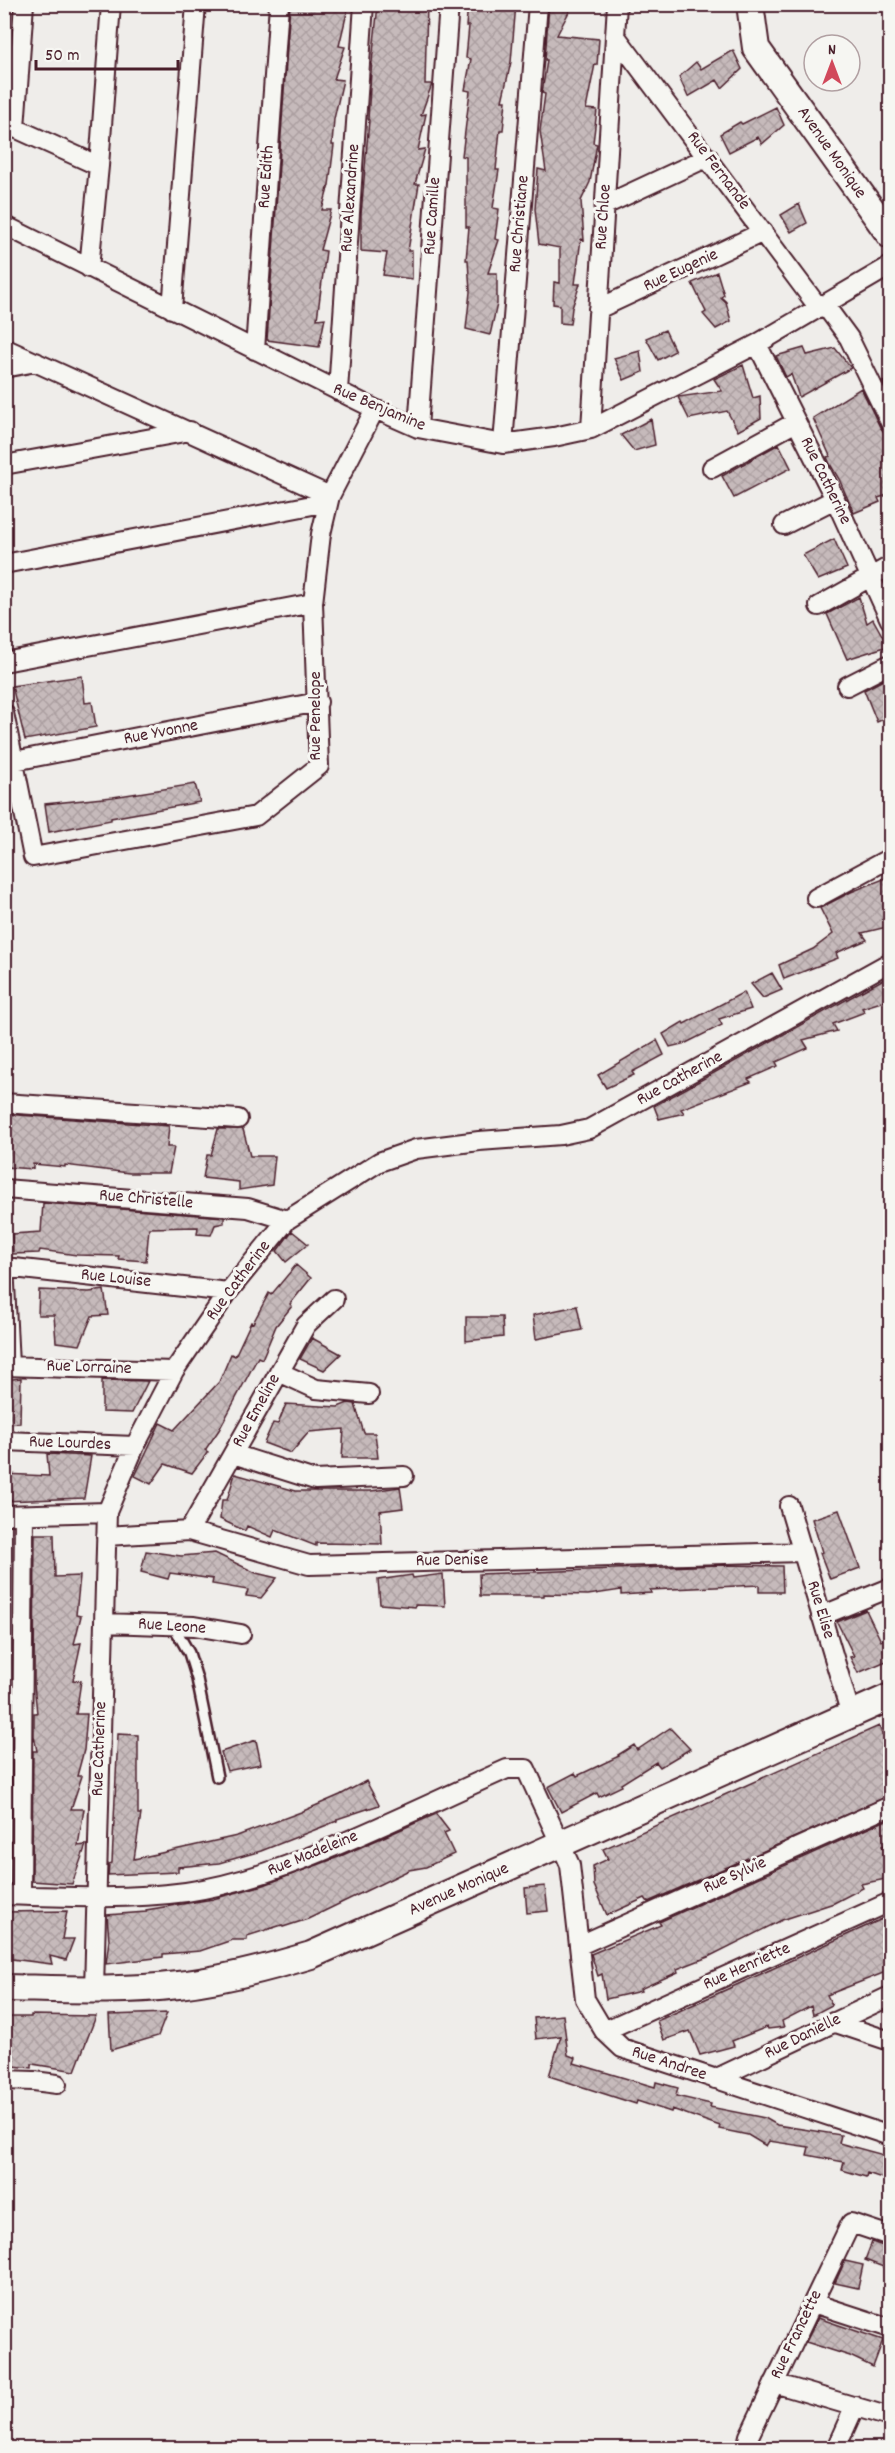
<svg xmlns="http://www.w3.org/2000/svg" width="895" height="2453" font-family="Dekko,sans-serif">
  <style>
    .building { fill: url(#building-cross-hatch); stroke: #4a1f2b; stroke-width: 1.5 }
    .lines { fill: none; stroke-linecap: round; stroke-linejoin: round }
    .lane-casing { stroke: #4a1f2b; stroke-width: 14 }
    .street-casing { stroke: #4a1f2b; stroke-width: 22 }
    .secondary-casing { stroke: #4a1f2b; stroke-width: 30 }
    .lane { stroke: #f6f6f2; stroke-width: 9 }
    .street { stroke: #f6f6f2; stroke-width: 18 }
    .secondary { stroke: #f6f6f2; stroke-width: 26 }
    .labels { text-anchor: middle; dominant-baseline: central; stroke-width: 6; stroke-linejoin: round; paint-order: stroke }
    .street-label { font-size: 18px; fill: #4a1f2b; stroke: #f6f6f2 }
  </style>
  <defs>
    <pattern id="building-cross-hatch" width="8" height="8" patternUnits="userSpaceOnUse" patternTransform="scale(1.5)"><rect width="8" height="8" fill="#c6babb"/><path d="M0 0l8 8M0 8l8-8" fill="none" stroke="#ac9fa1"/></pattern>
  </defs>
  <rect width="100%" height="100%" fill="#efedea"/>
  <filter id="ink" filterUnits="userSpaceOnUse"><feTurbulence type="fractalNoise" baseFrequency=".0167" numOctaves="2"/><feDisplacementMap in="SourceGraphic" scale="12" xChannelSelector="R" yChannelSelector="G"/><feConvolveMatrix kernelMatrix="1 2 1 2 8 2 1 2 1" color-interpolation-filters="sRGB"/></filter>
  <g filter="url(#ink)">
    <path class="building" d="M290,4H349L339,46L345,47L334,79L343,80L334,119L332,145H334L329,185L322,210H331L320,250L326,251L317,319L325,318L319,347L267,340Z
      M378,4H427L425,84H432L421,115L426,114L418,150L425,149L415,184H419L408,251H412V279L383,275L387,253L361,251V215L369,120L368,119L371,72Z
      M468,4H516L511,62L502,101H506L503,130H500L496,170H499L493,208L499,209L495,239L499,240L488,273H497V304L490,335L466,329L470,292L468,260H466L469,227H466V157L462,156L470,91L465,90L471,59L466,58L469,26H466Z
      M549,4H573L557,35L599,39L597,65L595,64L586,109L597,110L593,143L597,144L590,182L581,201L584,240L581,239L575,284H580L572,308L570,324L560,323V305L553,304L554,282L560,283V248L539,244L535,209L538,169L546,171L540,131L545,94L542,93L547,60H545Z
      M733,50L742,69L722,88L717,80L688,97L679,77L696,62L701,69Z
      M776,107L784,125L762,144L758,137L729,152L720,134L740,122L742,124Z
      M799,204L807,223L791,232L781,215Z
      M717,272L724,295L721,297L726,302L731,321L716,329L703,314L706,312L692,283Z
      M665,330L675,351L658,360L646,338Z
      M804,348L807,355L835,348L851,368L799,397L791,374L786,377L776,356Z
      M640,351L643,372L624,380L614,358Z
      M743,365L753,398L760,396L761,418L738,431L727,411L689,419L678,397L722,391L714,379Z
      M891,379V397L883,382Z
      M861,388L880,427L884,432L891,433V494L878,498L880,502L854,513L839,479L830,464L827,457L830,456L813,418Z
      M651,419L655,445L634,451L621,435Z
      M779,444L791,468L734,498L722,476Z
      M834,539L847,568L818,580L803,555Z
      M859,597L867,623L873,619L888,646L847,659L827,614Z
      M82,676L85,703L92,702L96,727L25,740L12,686Z
      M891,676V716L877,722L864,690Z
      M195,784L200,802L111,818V820L49,832L45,804L113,797Z
      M891,876V926L862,933L867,940L836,953L838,958L784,979L779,965L813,949L833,934L820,908L851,892Z
      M772,973L782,990L763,998L751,984Z
      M891,975V999L862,1008L865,1012L833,1024L837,1031L803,1040L808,1048L776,1062L778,1066L748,1079L751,1082L681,1109L684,1113L659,1119L654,1106Z
      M744,992L751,1009L719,1019L722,1025L686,1043L670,1047L663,1034L683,1022L684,1024Z
      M657,1040L664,1055L632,1072L634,1075L606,1088L598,1075Z
      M4,1114L169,1126L167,1147H174L169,1173H129L65,1165V1167L33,1164V1169L4,1167Z
      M218,1129H243L250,1156H275L272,1185L239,1190V1182L203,1178L207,1155H211Z
      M43,1203L224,1217V1223L215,1225L211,1235L197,1234L198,1227L149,1228L146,1261L118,1259L119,1256L77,1255L40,1250L39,1253L13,1254L12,1234L41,1232Z
      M292,1231L308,1244L286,1262L277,1251Z
      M296,1265L311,1278L290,1304L292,1306L276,1326L262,1359L258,1357L219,1430L205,1450L208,1452L192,1473L165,1464L151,1484L135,1476L160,1423L174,1430L219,1382L231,1354L235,1356L251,1322L253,1323L269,1293L271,1295Z
      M39,1290L89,1292L104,1290L108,1315L92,1316L80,1345L56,1342L54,1315H38Z
      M577,1306L582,1330L536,1339L533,1315Z
      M466,1317H502L503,1337L466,1341Z
      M312,1338L341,1354L324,1370L300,1359Z
      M21,1378L20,1423L4,1424V1380Z
      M102,1380L148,1381L132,1413L102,1412Z
      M348,1403L355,1404L364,1433H375L378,1458H342L344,1429L309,1432L291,1453L264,1443L273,1423L278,1424L286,1404L338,1407Z
      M47,1454L91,1456L84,1498L4,1501V1474L49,1476Z
      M235,1474L296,1491H371L400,1487L403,1508L380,1511L382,1544L316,1543V1546L275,1530L272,1537L247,1526L245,1531L220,1519L222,1500H227Z
      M839,1510L860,1568L830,1579L820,1553L822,1552L812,1519Z
      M35,1534H54L55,1577L80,1576L76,1615L81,1616L74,1644L81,1643L73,1680L81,1681L76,1714H87L84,1750L77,1776H82L71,1809H84L78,1846L86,1845L72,1884L32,1881L33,1751H37L34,1736V1713H37L34,1684Z
      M146,1551L181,1556L215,1553L256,1573L277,1578L261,1598L246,1596L248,1590L212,1584L213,1579L170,1573L168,1579L141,1572Z
      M719,1565L782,1566L783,1592H759V1585L650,1590L651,1593L621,1595V1590L588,1595L544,1594V1596H480L479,1574Z
      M443,1574L445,1606L415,1605V1607L380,1604L378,1580L412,1575L413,1578Z
      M866,1610L881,1641L891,1634V1659L858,1673L850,1657L854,1656L837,1622Z
      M879,1726L882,1734L891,1730V1795L648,1902L645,1898L607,1915L594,1885L593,1866L608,1859L603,1849Z
      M670,1728L690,1749L660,1767L656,1762L621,1784L622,1786L599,1797L597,1793L561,1812L548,1787L575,1773L577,1776L619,1756L618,1755L634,1745L637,1750Z
      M118,1734L138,1735V1814H141L134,1859L237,1836L301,1812L340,1795L366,1781L379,1805L337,1819V1821L322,1827L261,1851L219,1863L178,1867V1872L108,1875L109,1864L112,1863Z
      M256,1740L261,1764L227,1771L221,1752Z
      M436,1814L449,1831L444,1833L454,1854L426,1867L409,1870L308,1919L283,1927L282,1925L247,1936V1940H232L200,1951L163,1954V1957L106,1964L109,1940L107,1915L146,1912V1910L213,1899L264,1885L336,1858Z
      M891,1818V1843L882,1846L891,1861V1878L861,1884L863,1888L834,1903L782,1920L708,1957L677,1969L678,1972L640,1989L641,1991L606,1999L602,1974L598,1976L591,1954L661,1925L659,1922Z
      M545,1886L548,1911L527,1913L525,1888Z
      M67,1911L62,1939H74L66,1960L50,1956L52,1964L4,1958V1912Z
      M891,1915V1970L827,1995L832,2005L813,2015L811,2006L782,2021L784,2027L768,2029L767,2027L732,2041L734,2046L700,2055L690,2031L664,2040L657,2021Z
      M167,2013L158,2036L111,2050L109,2015Z
      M31,2015L96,2016L75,2071L32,2064V2068L4,2065V2017H31Z
      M563,2015L568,2055L576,2058L574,2063L655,2087L656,2082L678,2088L676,2096L711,2104L710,2107L765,2118L777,2125L841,2135L839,2143L891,2157V2181L867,2173L866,2177L842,2170L844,2162L807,2155L809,2147L769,2141L766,2146L748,2135L719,2129L720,2126L672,2109L671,2112L637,2101L636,2104L549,2076L561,2036L536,2039L534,2018Z
      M872,2242L891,2249V2270L865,2260Z
      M845,2261L863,2265L858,2288L835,2283Z
      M818,2318L883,2340L873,2367L850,2356L806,2342Z"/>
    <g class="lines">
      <g class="lane-casing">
        <path id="lane" d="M173,1625L189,1653L197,1679L217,1777"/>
      </g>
      <g class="street-casing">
        <path id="street" d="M615,35L819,308
          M6,122L15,128L99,166
          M15,128L24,4
          M605,205L708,157
          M4,225L375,409L418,428L503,444L554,437L591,429L757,344L890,266
          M89,268L99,166L111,4
          M824,304L849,338L890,422
          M172,309L196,4
          M598,309L763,232
          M757,344L835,499L890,620
          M4,348L330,496
          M255,350L279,4
          M4,368L36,362
          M338,391L364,4
          M418,428L449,4
          M591,429L617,4
          M503,444L538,4
          M4,465L190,431
          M712,468L796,422
          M784,525L835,499
          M4,564L328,502
          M819,606L890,566
          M4,662L313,603
          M847,686L890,664
          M4,713L33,857L256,816L319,766L313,603L321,534L330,496L375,409
          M4,763L318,702
          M816,898L890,858
          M4,1103L238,1119
          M4,1189L248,1208L287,1220
          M4,1264L9,1365
          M5,1267L228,1292
          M4,1366L174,1371
          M279,1372L316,1389L369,1394
          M4,1441L135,1446
          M233,1454L315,1480L404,1476
          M789,1506L851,1715
          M4,1515L107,1512
          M189,1531L306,1325L334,1299
          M106,1536L189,1531L309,1565L802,1552
          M821,1616L890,1588
          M104,1623L194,1626L241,1634
          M4,1895C65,1897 126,1900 186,1892C254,1882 316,1855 379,1827C422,1808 464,1788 507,1769H526L570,1865L585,1999L604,2031L622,2048L890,2136
          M21,1895L24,1515
          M580,1945L890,1806
          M94,1989L107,1512L135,1446L174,1371L228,1292L287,1220L379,1162L416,1149L479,1141L561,1135L589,1129L890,962
          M833,2022L890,2041
          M604,2031L890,1902
          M715,2079L890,1996
          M4,2080L34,2081L57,2084
          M813,2303L890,2328
          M774,2383L890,2417
          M746,2448L749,2436L851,2223L890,2236
          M836,2448L855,2406"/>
      </g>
      <g class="secondary-casing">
        <path id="secondary" d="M750,4L756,48L890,235
          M4,1988C62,1989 121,1992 178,1985C223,1980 268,1968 311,1955L890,1697"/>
      </g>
      <use href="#lane" class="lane"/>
      <use href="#street" class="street"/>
      <use href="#secondary" class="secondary"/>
    </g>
  </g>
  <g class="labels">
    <g class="street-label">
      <text transform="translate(831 153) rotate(55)">Avenue Monique</text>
      <text transform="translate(718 171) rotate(53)">Rue Fernande</text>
      <text transform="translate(267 177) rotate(-86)">Rue Edith</text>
      <text transform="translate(351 198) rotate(-86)">Rue Alexandrine</text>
      <text transform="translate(433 216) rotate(-86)">Rue Camille</text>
      <text transform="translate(604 217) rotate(-86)">Rue Chloe</text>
      <text transform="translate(520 224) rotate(-85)">Rue Christiane</text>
      <text transform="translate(681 271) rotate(-25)">Rue Eugenie</text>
      <text transform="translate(379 408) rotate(23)">Rue Benjamine</text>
      <text transform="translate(825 481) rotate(64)">Rue Catherine</text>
      <text transform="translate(316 716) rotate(-90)">Rue Penelope</text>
      <text transform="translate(161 733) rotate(-11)">Rue Yvonne</text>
      <text transform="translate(680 1079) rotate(-29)">Rue Catherine</text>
      <text transform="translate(146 1200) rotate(5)">Rue Christelle</text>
      <text transform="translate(116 1279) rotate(6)">Rue Louise</text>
      <text transform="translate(239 1281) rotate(-53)">Rue Catherine</text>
      <text transform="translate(89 1368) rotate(2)">Rue Lorraine</text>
      <text transform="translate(257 1411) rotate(-61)">Rue Emeline</text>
      <text transform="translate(70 1444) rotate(2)">Rue Lourdes</text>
      <text transform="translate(452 1561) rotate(-1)">Rue Denise</text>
      <text transform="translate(820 1610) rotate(73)">Rue Elise</text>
      <text transform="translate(172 1627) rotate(4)">Rue Leone</text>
      <text transform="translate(100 1749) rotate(-88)">Rue Catherine</text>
      <text transform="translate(313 1854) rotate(-22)">Rue Madeleine</text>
      <text transform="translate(735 1876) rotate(-24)">Rue Sylvie</text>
      <text transform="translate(459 1890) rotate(-24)">Avenue Monique</text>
      <text transform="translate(747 1967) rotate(-24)">Rue Henriette</text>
      <text transform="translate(803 2037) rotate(-26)">Rue Danielle</text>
      <text transform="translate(669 2064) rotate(18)">Rue Andree</text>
      <text transform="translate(797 2335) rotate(-64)">Rue Francette</text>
    </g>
  </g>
  <rect width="895" height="2453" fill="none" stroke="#f6f6f2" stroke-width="24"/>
  <rect x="12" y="12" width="871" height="2429" fill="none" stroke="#4a1f2b" stroke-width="2" filter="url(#ink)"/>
  <g transform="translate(832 63)"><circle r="28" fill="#f6f6f2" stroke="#b1a0a2" stroke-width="1.5"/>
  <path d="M0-4.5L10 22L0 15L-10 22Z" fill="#d1495b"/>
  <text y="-9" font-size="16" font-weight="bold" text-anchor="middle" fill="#4a1f2b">N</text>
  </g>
  <path d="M36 60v9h142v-9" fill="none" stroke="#4a1f2b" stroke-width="3"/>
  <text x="45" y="60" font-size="18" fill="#4a1f2b" stroke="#f6f6f2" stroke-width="4.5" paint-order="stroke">50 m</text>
</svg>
